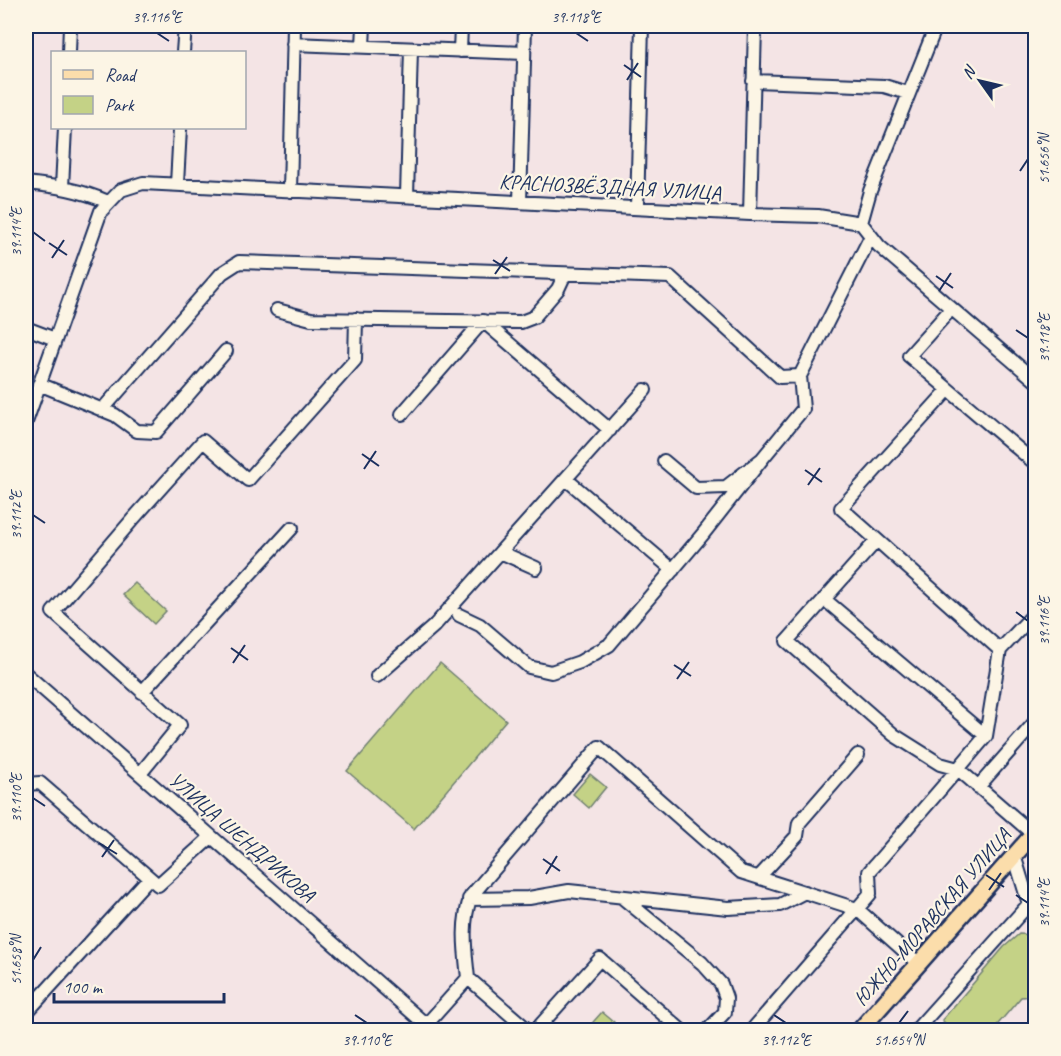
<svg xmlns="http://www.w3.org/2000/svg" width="1061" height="1056" font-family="Caveat,sans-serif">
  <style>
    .green { fill: #c4d286; stroke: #708072; stroke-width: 1.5 }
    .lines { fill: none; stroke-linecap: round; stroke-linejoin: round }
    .minor-casing { stroke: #1b2f5e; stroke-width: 16 }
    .major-casing { stroke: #1b2f5e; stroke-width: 20 }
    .minor { stroke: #fcf5e5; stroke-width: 12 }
    .major { stroke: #fbddab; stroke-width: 15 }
    .ticks { fill: none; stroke: #1b2f5e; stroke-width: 2 }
    .labels { text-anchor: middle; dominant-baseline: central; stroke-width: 4.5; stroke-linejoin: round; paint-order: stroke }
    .street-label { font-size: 21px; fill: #1b2f5e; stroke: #fcf5e5 }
    .neatline { fill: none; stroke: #1b2f5e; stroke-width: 2 }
    .ticks-label { font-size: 15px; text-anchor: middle; fill: #1b2f5e }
  </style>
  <rect width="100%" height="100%" fill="#f4e4e5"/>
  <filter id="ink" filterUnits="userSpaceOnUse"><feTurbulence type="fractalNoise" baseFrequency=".0167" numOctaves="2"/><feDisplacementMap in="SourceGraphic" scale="12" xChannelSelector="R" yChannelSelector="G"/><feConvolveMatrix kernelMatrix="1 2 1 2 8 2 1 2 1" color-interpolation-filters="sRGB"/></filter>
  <g filter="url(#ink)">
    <path class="green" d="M135,583L166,611L154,624L123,595Z
      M440,663L506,720L414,829L347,771Z
      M590,774L606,787L589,808L573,794Z
      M1019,934L1035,935V996L1021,997L993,1030H952L942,1020L1004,947Z
      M602,1012L614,1022L607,1030H586Z"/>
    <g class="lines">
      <g class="minor-casing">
        <path id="minor" d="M293,44L524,53
          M363,46L364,26
          M460,51L461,26
          M69,52L70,26
          M183,52L185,26
          M753,81L884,86L908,93
          M26,183C55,186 81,190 108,202
          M177,184L180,128
          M62,187L65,128
          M290,191L294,26
          M407,196L411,49
          M520,202L525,26
          M637,208L642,26
          M750,214L755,26
          M861,223L870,191L936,26
          M951,309L909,356L1036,464
          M277,310L311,319L521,322L534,317L558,289L565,274
          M26,328L55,339
          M39,384L115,415L137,431L156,432L226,351
          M102,410L222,273L239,262L670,277L780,377L800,376
          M402,414L483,321L610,430
          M26,422L101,211L121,190L143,183L750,214L818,216L861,223L879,246L1036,381
          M664,461L696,488L726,487L762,459L803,409L800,376L871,236
          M566,479L673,570
          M877,540L841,508L948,390
          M500,552L536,568
          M824,599L986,736
          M459,615L480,625L529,667L551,672L580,662L609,645L703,534L762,459
          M26,674L432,1030
          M377,676L434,626L645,390
          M142,692L292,528
          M140,774L180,725L53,612L133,519L203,441L248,480L355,360L356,319
          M26,784L40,783L158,885L211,837
          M978,787L1036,721
          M1033,834L958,769L986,736L1000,650L1036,612
          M759,877L797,836L799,823L858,755
          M623,898L702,963L721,984L726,998L725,1012L708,1030
          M469,899L529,898L569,891L728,908L780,905L805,892
          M468,978C465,950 461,923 471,896L599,747L741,872L857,909L870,894L869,872L958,769L940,764L894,735L787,641L877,540L1000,650
          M26,1013L149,878
          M426,1025L468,978L528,1030
          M536,1030L600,959L681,1030
          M752,1030L857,909L919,964
          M916,1030L1029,904L1014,855"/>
      </g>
      <g class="major-casing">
        <path id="major" d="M860,1030L1036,831"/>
      </g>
      <use href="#minor" class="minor"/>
      <use href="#major" class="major"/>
    </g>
  </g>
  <path class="ticks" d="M157,33L169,41M576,33L588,41M624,65L641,77M627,80L638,63M1020,171L1028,159M33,232L45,241M49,243L67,255M52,258L64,240M493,260L510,271M495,274L507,257M936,276L953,288M939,291L951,273M1016,330L1028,338M362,454L379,466M364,469L376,451M805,470L822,482M808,485L820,468M33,515L45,523M1016,612L1028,621M231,648L248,660M233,663L245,645M674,665L691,676M677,679L689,662M33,798L45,806M99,843L117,854M102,857L114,840M543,859L560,871M546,874L557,856M986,875L1004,887M989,890L1001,873M1016,895L1028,903M33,960L41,947M355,1015L367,1023M774,1015L786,1023M899,1023L908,1011"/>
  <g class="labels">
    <g class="street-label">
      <text transform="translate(610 187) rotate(3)">КРАСНОЗВЁЗДНАЯ УЛИЦА</text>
      <text transform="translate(242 837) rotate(41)">УЛИЦА ШЕНДРИКОВА</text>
      <text transform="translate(932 917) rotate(-49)">ЮЖНО-МОРАВСКАЯ УЛИЦА</text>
    </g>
  </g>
  <rect width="1061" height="1056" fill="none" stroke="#fcf5e5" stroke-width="66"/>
  <rect x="51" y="51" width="195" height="78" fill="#fcf5e5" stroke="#a2a6af" stroke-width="1.5"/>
  <rect x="63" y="70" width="30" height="9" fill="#fbddab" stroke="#a2a6af" stroke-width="1.5"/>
  <text x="105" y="81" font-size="18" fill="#1b2f5e">Road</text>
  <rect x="63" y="96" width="30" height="18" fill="#c4d286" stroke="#a2a6af" stroke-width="1.5"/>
  <text x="105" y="111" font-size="18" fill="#1b2f5e">Park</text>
  <g transform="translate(980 81) rotate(304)" stroke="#fcf5e5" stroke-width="4.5" paint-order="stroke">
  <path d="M0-4.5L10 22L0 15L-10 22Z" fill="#1b2f5e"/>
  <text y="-9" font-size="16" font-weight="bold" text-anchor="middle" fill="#1b2f5e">N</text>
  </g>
  <path d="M54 993v9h170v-9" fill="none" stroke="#1b2f5e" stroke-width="3"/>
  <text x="63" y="993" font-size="18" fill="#1b2f5e" stroke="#fcf5e5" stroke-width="4.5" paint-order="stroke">100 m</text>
  <rect x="33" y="33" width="995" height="990" class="neatline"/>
  <g class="ticks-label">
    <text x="157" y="22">39.116°E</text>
    <text x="576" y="22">39.118°E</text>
    <text transform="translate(1044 159) rotate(-90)" y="5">51.656°N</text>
    <text transform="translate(16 232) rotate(-90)" y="5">39.114°E</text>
    <text transform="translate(1044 338) rotate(-90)" y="5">39.118°E</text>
    <text transform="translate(16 515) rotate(-90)" y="5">39.112°E</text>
    <text transform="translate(1044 621) rotate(-90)" y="5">39.116°E</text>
    <text transform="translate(16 798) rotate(-90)" y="5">39.110°E</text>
    <text transform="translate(1044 903) rotate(-90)" y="5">39.114°E</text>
    <text transform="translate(16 960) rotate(-90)" y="5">51.658°N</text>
    <text x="367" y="1045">39.110°E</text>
    <text x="786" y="1045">39.112°E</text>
    <text x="899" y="1045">51.654°N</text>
  </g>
</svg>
